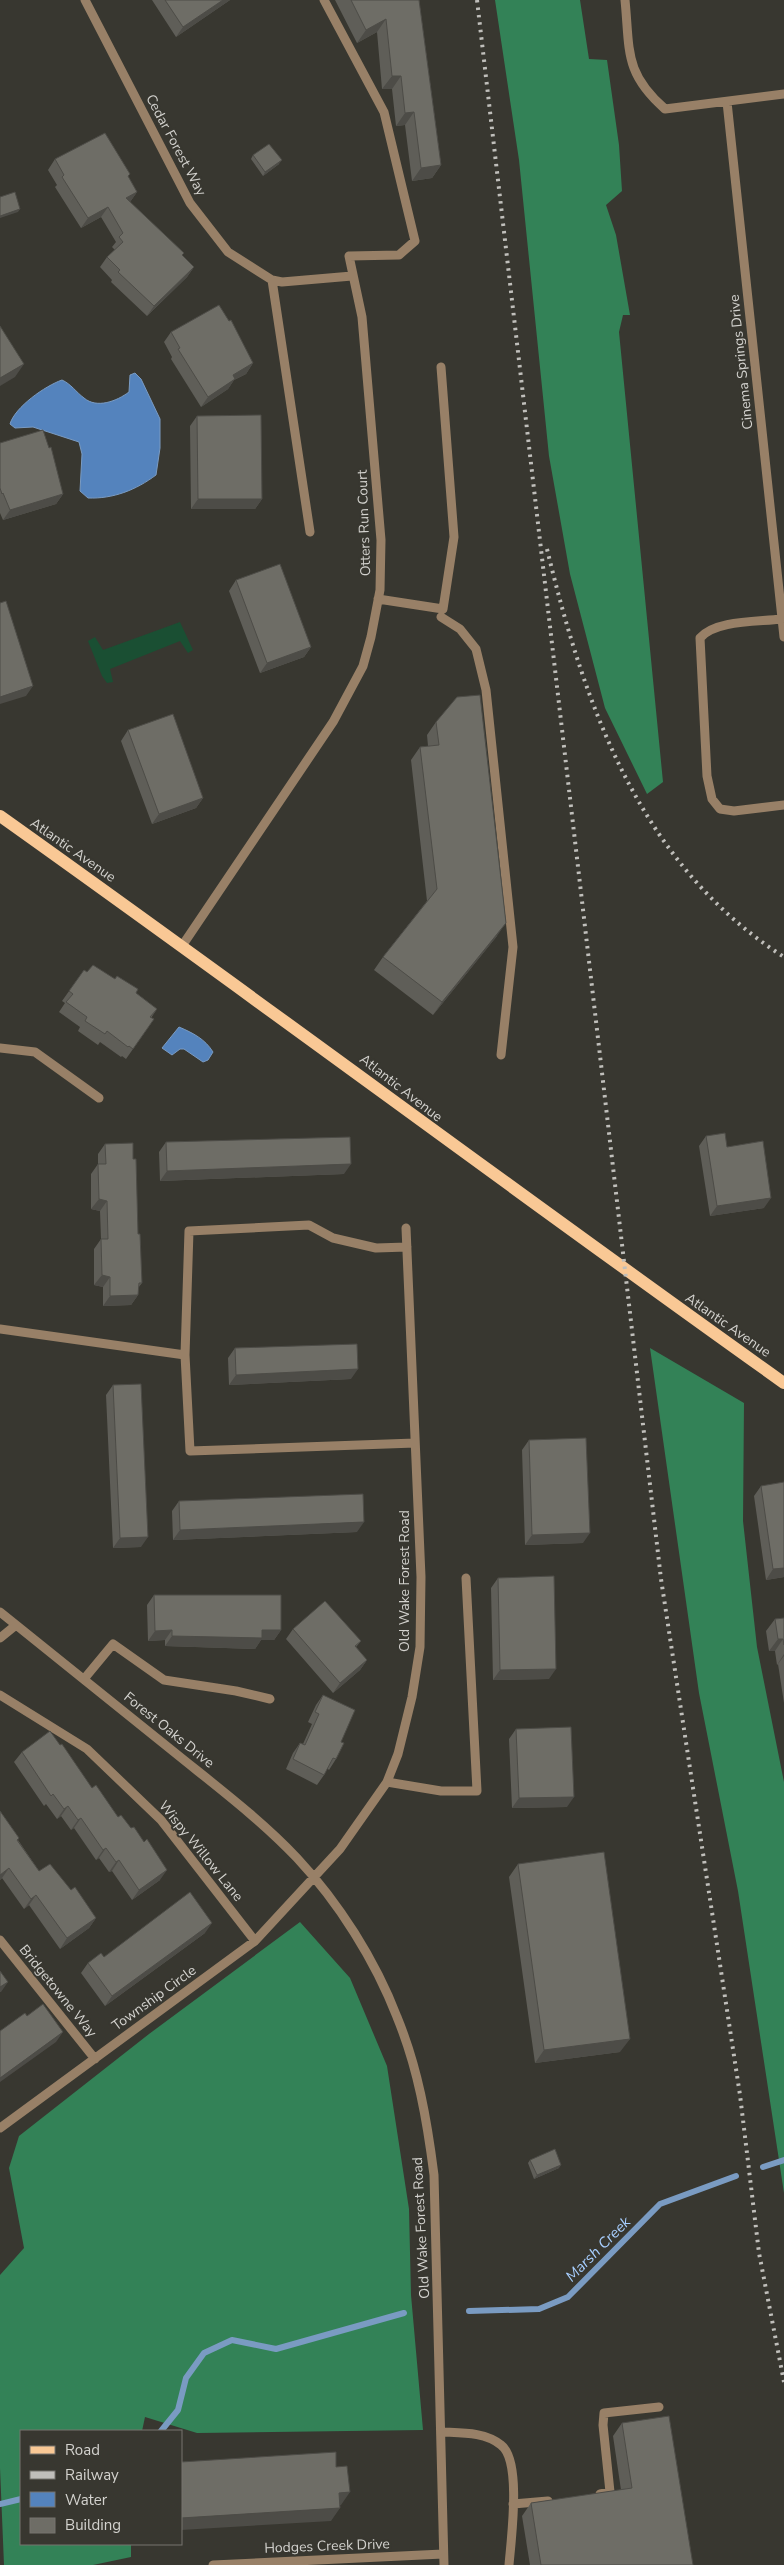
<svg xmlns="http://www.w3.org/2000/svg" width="784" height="2565" font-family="'Nunito Sans',sans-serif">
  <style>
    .green { fill: #1a4f33 }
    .forest { fill: #338257 }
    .water { fill: #5483bd; stroke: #7a9bc2 }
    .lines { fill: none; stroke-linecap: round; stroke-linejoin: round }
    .stream { stroke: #7a9bc2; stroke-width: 6 }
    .minor { stroke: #988067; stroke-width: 9 }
    .major { stroke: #f9c895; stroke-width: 12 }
    .rail { stroke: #c0bfbb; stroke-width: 4; stroke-dasharray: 2.5 5; stroke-linecap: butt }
    .wall { fill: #5f5e58 }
    .shaded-wall { fill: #4d4c47 }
    .building { fill: #6e6d66; stroke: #4d4c47 }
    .labels { text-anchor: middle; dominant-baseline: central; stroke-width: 4; stroke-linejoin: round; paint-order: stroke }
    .street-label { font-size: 14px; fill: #d3d2ce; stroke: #383730 }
    .water-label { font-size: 15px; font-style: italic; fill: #a8cfff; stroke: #383730 }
  </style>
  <rect width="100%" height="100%" fill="#383730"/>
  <path class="green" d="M180,622L193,650L188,653L180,641L110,669L113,682L107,683L102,676L88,641L95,637L103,650Z"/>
  <path class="forest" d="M495,0H580L589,59L607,60L619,145L622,191L606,205L616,235L630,315H623L619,332L663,782L647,794L605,708L570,574L549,456L519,160Z
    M650,1348L744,1403L743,1521L757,1647L784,1782V2193L738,1891L699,1693Z
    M300,1922L350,1978L387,2066L409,2209L411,2295L423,2430L197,2433L145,2417L142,2431H21V2544H131V2557L93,2565H4L0,2468V2275L24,2248L9,2168L19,2136L149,2034Z"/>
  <path class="water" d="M135,373L141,379L160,419V448L156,475C136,490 113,499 88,498L80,491L82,454L79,442L33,427L15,428L10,424C15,407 45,386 62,380C71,384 76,392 84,398C97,409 117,401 129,392L130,375Z
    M179,1027C193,1033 205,1039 213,1052L208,1060L203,1062L184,1049H180L172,1055L162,1048Z"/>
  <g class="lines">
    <path class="stream" d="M763,2167L784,2160
      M469,2311L539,2309L568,2297L660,2204L736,2176
      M161,2431L178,2410L186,2378L204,2353L232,2340L276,2349L404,2313
      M0,2504L21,2499"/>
    <path class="minor" d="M85,0L190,203L228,252L272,280L310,532
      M625,0C630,51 624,73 665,109L784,94
      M727,102L784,637
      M272,280L282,282L352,276
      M378,599L443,609L454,537L441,367
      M441,617L460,629L476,649L486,690L513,947L501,1055
      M781,619C758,622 715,620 700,638L707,776L712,799L720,809L734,811L784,805
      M182,946L333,722L363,666L371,637L380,590L381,540L362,317L349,256L399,255L415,241L384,112L324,0
      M0,1048L35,1052L99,1098
      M0,1329L185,1355L189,1231L309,1225L333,1238L376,1248L407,1247
      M185,1355L190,1451L415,1443
      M0,1612C58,1659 116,1705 174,1752C216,1786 260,1819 297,1858C339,1903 375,1960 397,2017C418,2068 427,2120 434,2175L444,2565
      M0,1638L16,1625
      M84,1679L113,1644L164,1680L236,1691L270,1699
      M0,1695L87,1749L161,1820L255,1941
      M387,1782L441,1791H477L466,1578
      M0,1940L95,2059
      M0,2128L255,1941L340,1849L387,1782L398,1754L412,1697L420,1647L421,1577L406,1228
      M442,2432C462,2433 485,2432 501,2445C522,2460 511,2540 509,2565
      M600,2494L610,2492L603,2425L604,2413L659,2407
      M513,2504L548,2501
      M213,2565L443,2554"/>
    <path class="major" d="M0,816C263,1003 521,1196 784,1383"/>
    <path class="rail" d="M477,0L661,1579L740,2095L759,2253L784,2382
      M547,549C585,707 640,865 784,957"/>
  </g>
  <path class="wall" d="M152,0H230L176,37Z
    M335,0H419L441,165L432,178L412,181L405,125L396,126L392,89H382L377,32L357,43Z
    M253,155L279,164L263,176L251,159Z
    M55,159L128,177L137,192L130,202L194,267L187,277L147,316L111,282L112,280L100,267L107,257L115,250L112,247L116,242L101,217L81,228L55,187L57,185L48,170Z
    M171,332L253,363L246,374L234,380L228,389L201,407L171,359L172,357L164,342Z
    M197,416L262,499L255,509H191L190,426Z
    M0,443L63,494L56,504L3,520L0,513Z
    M236,580L311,647L304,657L260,673L229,591Z
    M436,722L497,936L433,1015L374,970L383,957L427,901L411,760L420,747L428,746L427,735Z
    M128,730L203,798L196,808L152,824L121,741Z
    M84,970L87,972L115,979L117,976L136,993L157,1009L151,1018L154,1019L126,1059L122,1056L121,1057L100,1042L98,1045L78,1031L80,1027L59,1012L65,1003L62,1001Z
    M706,1136L727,1147L764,1208L710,1216L699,1146Z
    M166,1142L344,1174L160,1181L159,1152Z
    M105,1144L133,1159L138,1234L142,1283L138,1288V1295L131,1305L103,1306V1287L94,1285V1249L101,1239L100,1211L91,1209V1174L98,1164V1154Z
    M235,1348L351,1379L229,1385L228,1358Z
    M113,1385L141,1547L113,1548L106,1395Z
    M529,1440L583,1543L525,1545L522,1450Z
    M761,1486L784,1577L766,1580L754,1496Z
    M179,1501L357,1532L173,1540L172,1511Z
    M498,1578L549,1679L493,1680L491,1588Z
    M154,1595L281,1630L274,1640H261L255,1649L165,1646V1640L148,1641L147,1605Z
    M784,1618V1703L778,1664L777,1665L775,1651H769L766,1631L775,1619Z
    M293,1629L361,1641L356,1647L367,1660L360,1670L333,1693L286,1639Z
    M323,1695L341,1742L336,1759L329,1770L327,1768L324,1775L317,1785L286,1769L293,1753L300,1743L303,1744L312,1724L308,1722L316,1705Z
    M516,1729L567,1807L512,1808L509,1739Z
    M22,1752L92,1788L160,1880L132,1900L112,1871L109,1872L99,1858L96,1860L74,1828L71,1830L61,1816L57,1819L46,1804L44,1806L14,1762Z
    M0,1811L19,1838L18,1840L39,1871L71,1890L96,1918L89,1928L60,1949L29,1905L24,1909L2,1878L0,1880Z
    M518,1864L620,2052L535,2063L509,1877Z
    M205,1933L105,2006L81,1973L88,1963L104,1957Z
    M530,2160L559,2168L534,2179L528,2163Z
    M622,2423L693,2565H530L522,2516L531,2503L621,2490L613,2436Z"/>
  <path class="shaded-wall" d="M223,0H230L176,37L183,27Z
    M386,19L377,32L357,43L366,30Z
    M392,76H401L392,89H382Z
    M414,112L405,125L396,126L405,113Z
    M282,160L279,164L263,176L265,172Z
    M441,165L432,178L412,181L421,168Z
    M137,192L130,202L126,198Z
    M108,207L101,217L81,228L88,218Z
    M20,209L18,212L0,218V216Z
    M194,267L187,277L147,316L154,306Z
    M253,363L246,374L234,380L228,389L201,407L208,397L233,375Z
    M24,364L15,377L0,386V378Z
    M63,494L56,504L3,520L10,510Z
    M198,499H262L255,509H191Z
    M311,647L304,657L260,673L267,663Z
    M33,686L26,696L0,704V697Z
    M203,798L196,808L152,824L159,814Z
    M506,923L497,936L433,1015L442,1002Z
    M351,1164L344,1174L160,1181L167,1171Z
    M771,1198L764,1208L710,1216L717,1206Z
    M99,1199L107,1201L100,1211L91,1209Z
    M102,1275L110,1277L103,1287L94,1285Z
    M138,1295L131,1305L103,1306L110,1296Z
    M358,1369L351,1379L229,1385L236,1375Z
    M364,1522L357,1532L173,1540L180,1530Z
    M590,1533L583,1543L525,1545L532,1535Z
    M148,1537L141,1547L113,1548L120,1538Z
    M784,1568V1577L766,1580L773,1569Z
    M172,1630L165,1640L148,1641L155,1631Z
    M262,1630H281L274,1640H261L255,1649L165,1646L172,1636Z
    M778,1639H783L775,1651H769Z
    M784,1654V1656L778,1664L777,1665Z
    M367,1660L360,1670L333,1693L340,1683Z
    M556,1669L549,1679L493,1680L500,1670Z
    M574,1797L567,1807L512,1808L519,1798Z
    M68,1806L61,1816L57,1819L64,1809Z
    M81,1818L74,1828L71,1830L78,1820Z
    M106,1848L99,1858L96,1860L103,1850Z
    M119,1860L112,1871L109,1872L116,1862Z
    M9,1868L2,1878L0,1880V1875Z
    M167,1870L160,1880L132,1900L139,1890Z
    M36,1895L29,1905L24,1909L31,1899Z
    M96,1918L89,1928L60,1949L67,1938Z
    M212,1923L205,1933L105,2006L112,1996Z
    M8,1982L1,1992H0V1987Z
    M63,2032L56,2042L0,2082V2078Z
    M630,2039L620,2052L535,2063L544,2050Z
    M561,2165L559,2168L534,2179L537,2175Z
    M350,2492L341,2505L330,2506L339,2493Z
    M340,2508L331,2521L181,2530V2518Z"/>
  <path class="building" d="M165,0H223L183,27Z
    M351,0H419L441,165L421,168L414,112L405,113L401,76H392L386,19L366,30Z
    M105,133L130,174L128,176L137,192L126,198L184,253L182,255L194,267L154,306L118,272L120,270L107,257L123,242L119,237L123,233L108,207L88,218L62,177L64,175L55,159Z
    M269,144L282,160L265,172L253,155Z
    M15,192L20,209L0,216V197Z
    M219,305L229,321L231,320L253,363L233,375L235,379L208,397L178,349L180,348L171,332Z
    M0,326L24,364L0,378Z
    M261,415L262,499H198L197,416Z
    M43,430L49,448L51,447L63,494L10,510L3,493L2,494L0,488V443Z
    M280,564L311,647L267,663L236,580Z
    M6,601L33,686L0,697V603Z
    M480,695L506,923L442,1002L383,957L437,889L420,747L439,745L436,722L457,697Z
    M173,714L203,798L159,814L128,730Z
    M93,965L115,979L117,976L138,989L136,993L157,1009L150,1017L154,1019L133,1049L129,1046L128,1047L107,1031L105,1034L85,1021L87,1017L66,1002L73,994L69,991L84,970L87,972Z
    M725,1133L727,1147L763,1141L771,1198L717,1206L706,1136Z
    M350,1137L351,1164L167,1171L166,1142Z
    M133,1143V1159H136L138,1234H140L142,1283H139L138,1295L110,1296V1277L102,1275L101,1239H108L107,1201L99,1199L98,1164H106L105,1144Z
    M357,1344L358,1369L236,1375L235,1348Z
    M141,1384L148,1537L120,1538L113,1385Z
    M586,1438L590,1533L532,1535L529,1440Z
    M784,1482V1568L773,1569L761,1486Z
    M363,1494L364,1522L180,1530L179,1501Z
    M554,1576L556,1669L500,1670L498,1578Z
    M154,1595H281V1630H262V1638L172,1636V1630L155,1631Z
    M325,1601L361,1641L355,1646L367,1660L340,1683L293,1629Z
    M784,1618V1645L783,1639H778L775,1619Z
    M323,1695L355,1710L341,1742L344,1743L336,1759L333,1758L324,1775L293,1759L300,1743L305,1745L319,1714L315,1712Z
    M571,1727L574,1797L519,1798L516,1729Z
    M50,1731L60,1745L62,1744L92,1788L96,1785L118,1817L121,1815L131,1828L134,1827L144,1842L147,1839L167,1870L139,1890L119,1860L116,1862L106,1848L103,1850L81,1818L78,1820L68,1806L64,1809L53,1794L51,1796L22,1752Z
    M0,1811L19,1838L17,1840L39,1871L50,1864L71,1890L75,1887L96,1918L67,1938L36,1895L31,1899L9,1868L0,1875Z
    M604,1852L630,2039L544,2050L518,1864Z
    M190,1892L212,1923L112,1996L88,1963L101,1953L104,1957Z
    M0,1971L8,1982L0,1987Z
    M43,2004L63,2032L0,2078V2031L25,2013L27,2016Z
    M555,2149L561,2165L537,2175L530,2160Z
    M669,2416L693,2565H541L531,2503L632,2488L622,2423Z
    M336,2452V2467L347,2466L350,2492L339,2493L340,2508L181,2518V2462Z"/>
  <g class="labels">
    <g class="street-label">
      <text transform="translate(176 145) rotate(62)">Cedar Forest Way</text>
      <text transform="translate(741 362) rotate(-96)">Cinema Springs Drive</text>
      <text transform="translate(364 523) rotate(-92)">Otters Run Court</text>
      <text transform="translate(73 850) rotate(35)">Atlantic Avenue</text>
      <text transform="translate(401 1088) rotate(38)">Atlantic Avenue</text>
      <text transform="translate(728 1325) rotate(35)">Atlantic Avenue</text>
      <text transform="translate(404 1581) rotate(-90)">Old Wake Forest Road</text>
      <text transform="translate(169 1730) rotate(39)">Forest Oaks Drive</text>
      <text transform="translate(201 1851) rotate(51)">Wispy Willow Lane</text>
      <text transform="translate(58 1991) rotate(51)">Bridgetowne Way</text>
      <text transform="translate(154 1998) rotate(-36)">Township Circle</text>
      <text transform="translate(421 2228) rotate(-93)">Old Wake Forest Road</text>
      <text transform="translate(327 2546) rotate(-2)">Hodges Creek Drive</text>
    </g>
    <g class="water-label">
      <text transform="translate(598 2249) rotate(-45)">Marsh Creek</text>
    </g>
  </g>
  <rect x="20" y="2430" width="162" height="115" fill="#383730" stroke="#76756f"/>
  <rect x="30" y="2446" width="25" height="8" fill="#f9c895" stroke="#76756f"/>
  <text x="65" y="2455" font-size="15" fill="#d3d2ce">Road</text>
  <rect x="30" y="2471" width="25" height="8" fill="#c0bfbb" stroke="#76756f"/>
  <text x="65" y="2480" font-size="15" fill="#d3d2ce">Railway</text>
  <rect x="30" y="2492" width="25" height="15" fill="#5483bd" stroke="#76756f"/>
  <text x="65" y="2505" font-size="15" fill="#d3d2ce">Water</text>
  <rect x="30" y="2518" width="25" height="15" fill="#6e6d66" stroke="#76756f"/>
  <text x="65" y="2530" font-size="15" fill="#d3d2ce">Building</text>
</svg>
